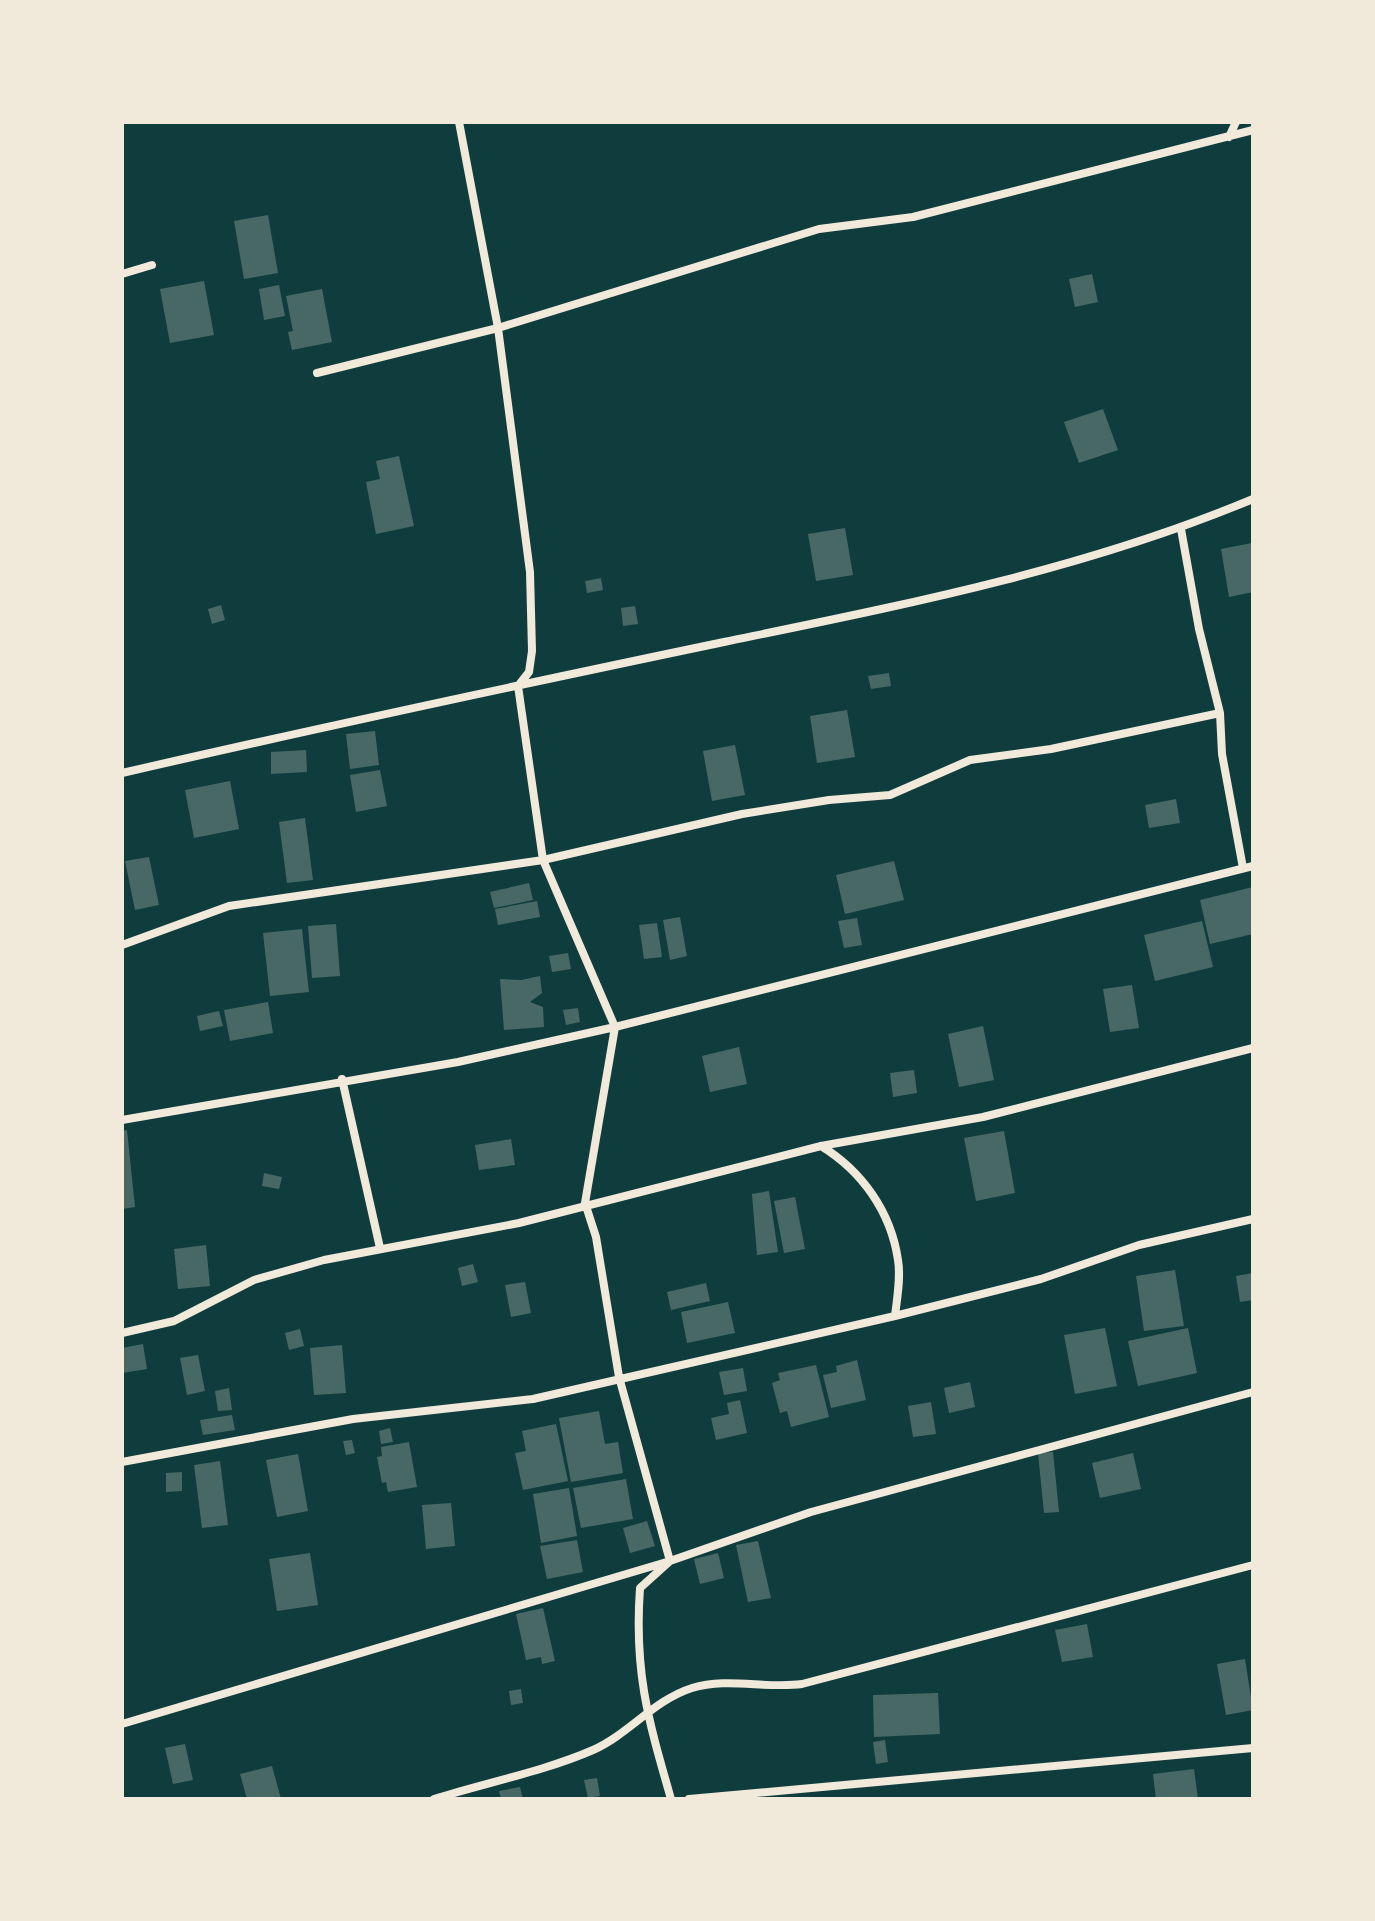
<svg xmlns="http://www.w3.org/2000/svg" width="1375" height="1921" font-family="Ubuntu,sans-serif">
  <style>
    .building { fill: #486865 }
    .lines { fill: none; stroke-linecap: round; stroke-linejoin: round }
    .minor { stroke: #f1e9da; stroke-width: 8 }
  </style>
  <rect width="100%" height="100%" fill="#0f3d3e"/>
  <path class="building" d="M268,215L278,273L244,279L234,221Z
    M1092,274L1098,302L1075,307L1069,279Z
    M204,281L214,335L170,343L160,289Z
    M279,285L285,316L264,320L259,289Z
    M322,289L332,342L292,350L288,332L293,331L286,296Z
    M1103,409L1118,450L1079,463L1064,422Z
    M399,456L414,526L376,534L366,482L380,479L376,461Z
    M845,528L853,575L816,581L808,534Z
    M1252,543L1253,592L1229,597L1221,549Z
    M601,578L603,590L587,593L585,581Z
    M221,605L225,620L212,624L208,609Z
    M635,606L638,624L623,626L621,608Z
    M889,673L891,686L871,689L868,676Z
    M847,710L855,757L817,763L810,716Z
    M375,731L379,765L350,769L346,734Z
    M735,745L745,795L712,801L703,751Z
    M306,750L307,772L271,774V752Z
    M380,770L387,806L356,812L350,775Z
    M230,781L239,829L194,838L185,790Z
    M1176,799L1180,823L1149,828L1145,805Z
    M305,818L313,880L287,883L279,822Z
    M149,857L159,905L135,910L125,861Z
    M894,861L904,900L845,914L836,875Z
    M529,883L533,900L494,908L490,892Z
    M1253,887V934L1210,944L1200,900Z
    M537,901L540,917L498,925L495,909Z
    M680,917L687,956L670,960L663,920Z
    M857,918L862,945L844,948L838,921Z
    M1202,921L1213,967L1155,981L1144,935Z
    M657,923L662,957L644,959L639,925Z
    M336,924L340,976L312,978L308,926Z
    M302,929L309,992L270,996L263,933Z
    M568,953L571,969L552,972L549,956Z
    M540,976L542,993L530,1002L543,1007L544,1027L504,1030L500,979L521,980Z
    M1132,985L1139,1028L1110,1032L1103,989Z
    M268,1002L273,1033L230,1041L224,1010Z
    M578,1008L580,1022L566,1025L563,1010Z
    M219,1011L223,1026L200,1031L197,1016Z
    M983,1026L994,1080L959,1087L948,1034Z
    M739,1047L747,1084L710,1092L702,1056Z
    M914,1070L917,1093L893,1097L890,1073Z
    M127,1130L135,1207L122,1209V1131Z
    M1004,1131L1015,1193L976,1201L964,1138Z
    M511,1139L515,1165L479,1170L475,1145Z
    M264,1173L282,1177L279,1189L262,1186Z
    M769,1191L778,1252L757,1255L752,1194Z
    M795,1197L805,1249L784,1253L774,1201Z
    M206,1245L210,1286L178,1289L174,1249Z
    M473,1264L478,1282L462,1286L458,1268Z
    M1175,1270L1184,1326L1144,1331L1136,1276Z
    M1253,1273V1300L1240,1302L1236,1276Z
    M525,1282L531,1313L511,1317L505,1285Z
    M706,1283L710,1301L671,1310L667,1292Z
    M728,1302L735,1333L687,1343L681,1312Z
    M1105,1328L1117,1386L1075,1394L1064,1335Z
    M1188,1328L1197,1373L1138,1386L1128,1341Z
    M300,1329L304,1346L289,1350L285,1333Z
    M143,1344L147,1369L122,1373V1348Z
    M342,1345L346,1393L314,1395L310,1348Z
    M198,1355L205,1391L187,1395L180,1358Z
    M857,1360L866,1400L831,1408L823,1375L837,1372L836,1366Z
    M816,1365L829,1417L791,1427L787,1411L780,1413L772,1383L780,1380L778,1373Z
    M743,1368L747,1391L724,1395L719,1372Z
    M970,1382L975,1407L949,1413L944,1388Z
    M229,1388L232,1410L218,1411L215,1391Z
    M740,1400L747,1433L716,1440L711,1418L729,1414L727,1403Z
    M931,1402L936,1434L913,1437L908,1406Z
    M599,1411L605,1444L618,1442L623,1473L571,1482L559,1418Z
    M232,1415L235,1430L203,1435L200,1420Z
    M556,1424L568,1481L523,1490L515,1453L526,1451L522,1431Z
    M390,1428L393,1442L381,1444L379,1431Z
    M352,1440L355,1453L346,1455L343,1441Z
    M409,1442L417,1487L388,1492L386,1482L382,1483L377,1457L382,1456L381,1447Z
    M1053,1452L1059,1512L1044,1513L1038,1453Z
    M1133,1453L1141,1489L1100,1498L1092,1463Z
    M298,1454L308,1511L277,1517L266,1460Z
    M220,1461L228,1525L202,1528L194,1465Z
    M182,1472V1491L166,1492V1473Z
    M626,1479L633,1519L581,1528L573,1488Z
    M569,1488L577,1536L541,1543L533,1494Z
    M451,1503L455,1546L426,1549L422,1505Z
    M647,1521L655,1546L630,1553L623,1528Z
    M577,1540L583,1572L547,1579L540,1546Z
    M758,1541L771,1598L748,1602L736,1545Z
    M310,1553L318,1605L277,1611L269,1559Z
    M718,1553L724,1578L700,1584L694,1559Z
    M543,1608L555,1661L542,1664L541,1657L526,1660L516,1614Z
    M1087,1624L1093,1657L1062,1662L1055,1630Z
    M1245,1659L1253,1710L1226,1715L1217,1664Z
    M521,1689L523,1703L511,1705L509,1691Z
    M938,1693L940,1734L874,1737L873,1695Z
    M885,1740L888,1762L876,1764L873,1742Z
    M185,1744L193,1780L173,1784L165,1748Z
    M272,1766L281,1799H247L240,1774Z
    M1194,1769L1198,1799H1156L1153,1774Z
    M597,1778L600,1796L588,1798L584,1780Z
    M520,1787L523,1799H501L499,1791Z"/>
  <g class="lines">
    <path class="minor" d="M459,122L498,328L530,572L532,651L529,672L518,686L543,860L615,1027L585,1203L596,1237L619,1377L670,1561L640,1588C634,1672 648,1719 671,1799
      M1229,137L1236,122
      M122,274L152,265
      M317,373L498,328L819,229L913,217L1253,130
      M1181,529L1199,629L1220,713L1222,754L1243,868
      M122,773C322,727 523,684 724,642C903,605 1083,570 1253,499
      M122,945L229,906L543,860L742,814L829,800L890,795L970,760L1051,749L1220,713
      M342,1079L380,1248
      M122,1120L458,1062L615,1027L1253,866
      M821,1146C862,1171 891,1212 898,1260C901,1278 897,1298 895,1316
      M122,1333L174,1321L254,1280L324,1260L519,1223L821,1146L983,1117L1253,1048
      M122,1462L353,1419L533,1399L895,1316L1041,1279L1139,1245L1253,1219
      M122,1724L670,1561L811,1512L1253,1392
      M434,1799C485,1783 545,1771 593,1750C629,1734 654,1700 692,1688C727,1677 765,1689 802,1684L1253,1565
      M689,1799L1253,1748"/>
  </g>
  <rect width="1375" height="1921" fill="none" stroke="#f1e9da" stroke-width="248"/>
</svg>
